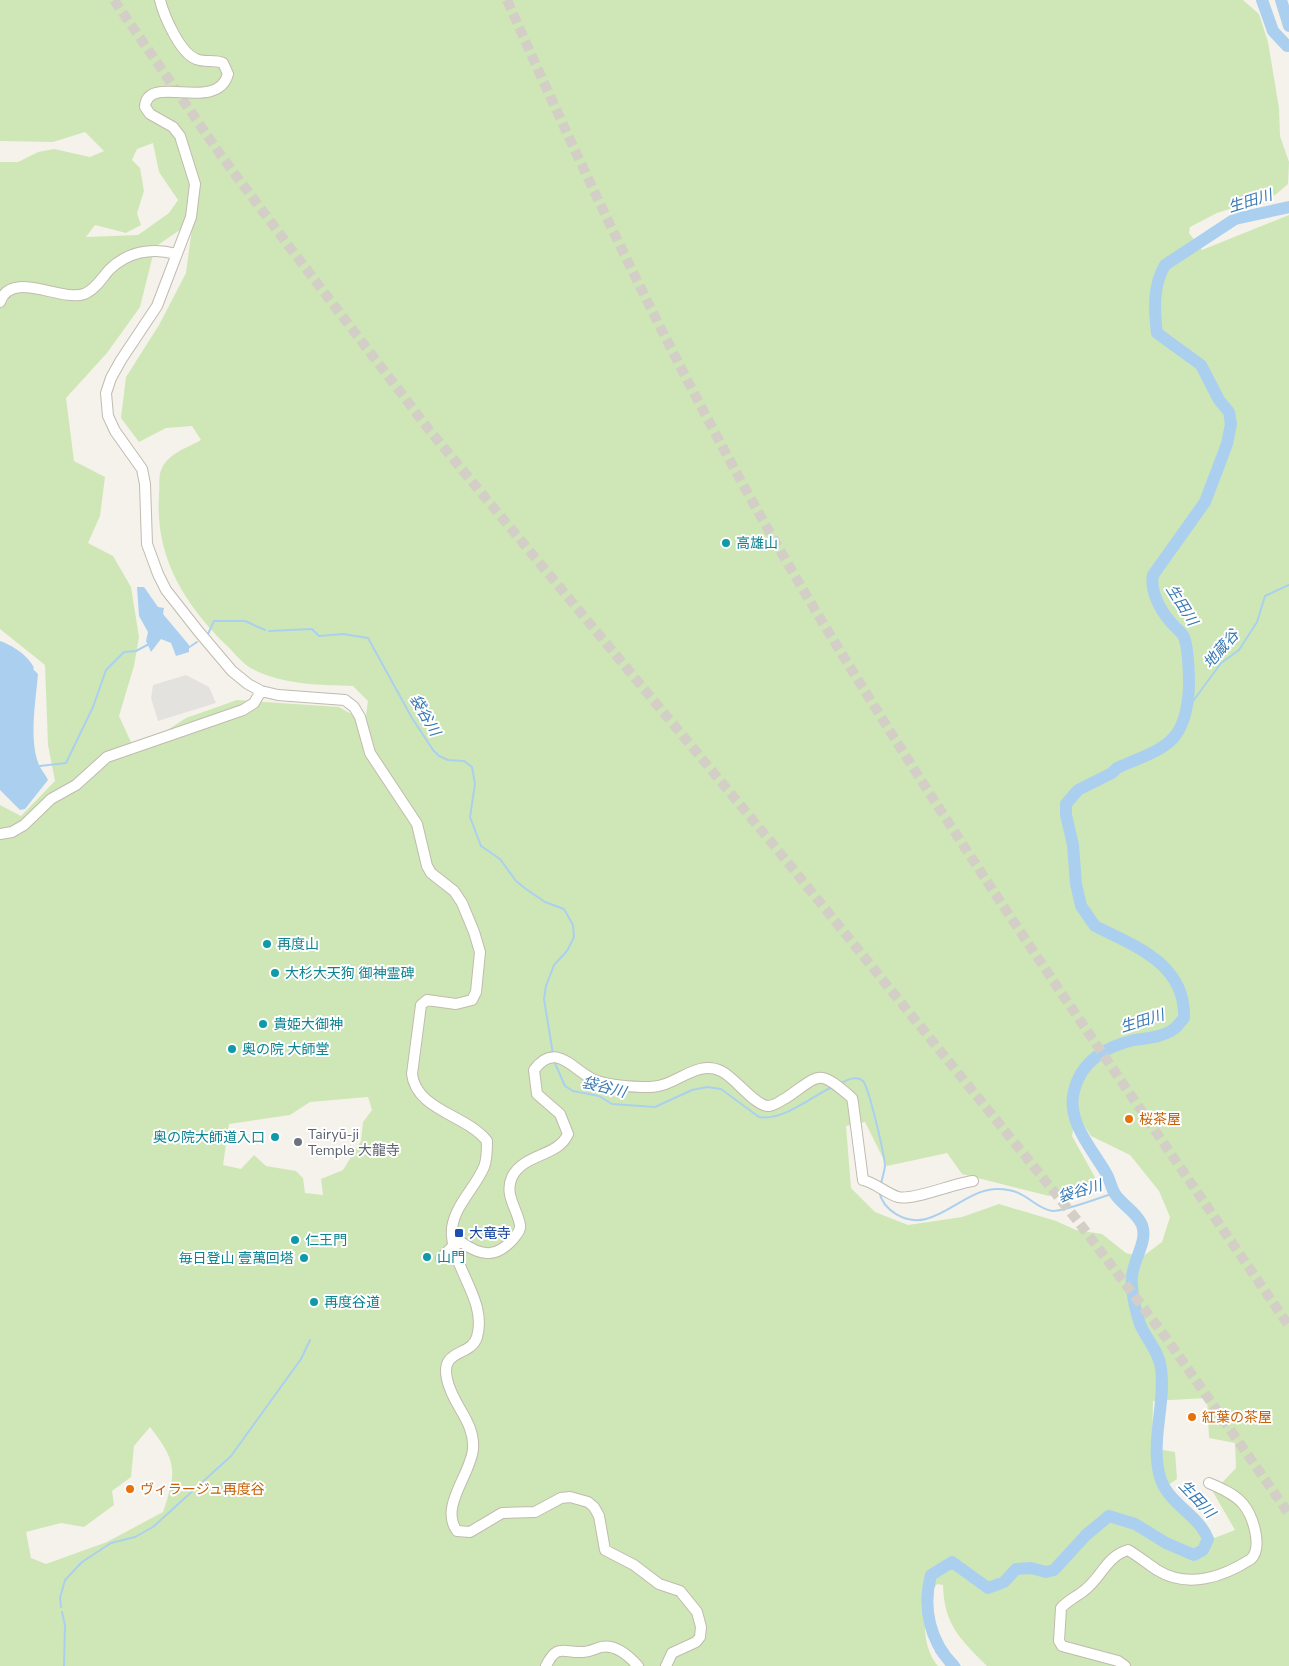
<svg xmlns="http://www.w3.org/2000/svg" width="1289" height="1666" font-family="'Nunito Sans','Noto Sans JP',sans-serif">
  <style>
    .green { fill: #cfe7b6; fill-rule: evenodd }
    .parking { fill: #e4e2df }
    .water { fill: #abd0ef }
    .lines { fill: none; stroke-linecap: round; stroke-linejoin: round }
    .stream { stroke: #abd0ef; stroke-width: 2 }
    .river { stroke: #abd0ef; stroke-width: 12 }
    .minor-tunnel { stroke: #d3cfc7; stroke-width: 10; stroke-dasharray: 10 5; stroke-linecap: butt }
    .minor-casing { stroke: #c0bbae; stroke-width: 12 }
    .minor { stroke: #fff; stroke-width: 10 }
    .culture-dot { fill: #0f9aa8; stroke: #fff; stroke-width: 2 }
    .food-dot { fill: #e8710a; stroke: #fff; stroke-width: 2 }
    .worship-dot { fill: #6b7280; stroke: #fff; stroke-width: 2 }
    .transit-dot { fill: #1a4fb4; stroke: #fff; stroke-width: 2 }
    .labels { text-anchor: middle; dominant-baseline: central; stroke-width: 4; stroke-linejoin: round; paint-order: stroke }
    .culture-label { font-size: 14px; fill: #0d838f; stroke: #fff; text-anchor: start }
    .food-label { font-size: 14px; fill: #c56008; stroke: #fff; text-anchor: start }
    .worship-label { font-size: 14px; fill: #5b616d; stroke: #fff; text-anchor: start }
    .transit-label { font-size: 14px; fill: #164399; stroke: #fff; text-anchor: start }
    .water-label { font-size: 15px; font-style: italic; fill: #3578b3; stroke: #fff }
  </style>
  <rect width="100%" height="100%" fill="#f5f2eb"/>
  <path class="green" d="M0,0H1243L1259,14L1268,42L1279,108L1280,136L1289,162L1288,184L1275,195L1217,213L1190,227L1189,233L1202,250L1289,215V1666H987C960,1639 944,1625 943,1585L937,1584C934,1589 929,1595 928,1601C922,1621 924,1651 938,1666H0V805L21,816L55,781L48,745L45,665L0,629V162H18L38,152L54,149L90,157L104,151L85,132L53,142L0,141ZM153,143L159,172L178,200L169,213L138,235L86,237L95,225L126,233L141,225L137,213L144,191L140,168L132,160L137,149ZM193,221L186,273L159,325L126,377L121,418L139,442L166,428L192,426L201,440C187,448 169,453 162,468C158,475 160,487 159,495C155,555 182,601 224,643C232,650 240,661 249,667C279,685 320,685 353,686L368,701L365,722L339,707L237,700L186,718L135,751L119,716L134,666L139,637L131,587L113,556L88,543L100,516L105,477L74,461L66,398L107,353L140,307L155,247ZM368,1097L372,1110L363,1122L361,1141L343,1170L321,1179L323,1195L305,1193L303,1178L296,1171L266,1166L254,1155L241,1169L223,1165L229,1124L290,1115L310,1102ZM1076,1113L1091,1136L1130,1155L1159,1191L1170,1217L1162,1242L1142,1257L1126,1253L1102,1234L1076,1230L1056,1221L999,1204L962,1217L908,1225L875,1212L851,1188L846,1126L865,1122L887,1166L947,1153L962,1174L1049,1196L1102,1190L1072,1136ZM1207,1398L1209,1438L1235,1443L1236,1468L1213,1492L1235,1530L1209,1540L1164,1488L1177,1479L1175,1452L1152,1448L1153,1401ZM150,1427C177,1462 177,1471 163,1512L107,1542L46,1564L31,1558L26,1532L61,1523L84,1527L114,1505L112,1491L131,1477L134,1446Z"/>
  <path class="parking" d="M186,675L209,687L216,703L158,721L151,698L153,685Z"/>
  <path class="water" d="M137,587H144L158,607L164,608L163,614L189,645V652L176,656L171,643L161,639L151,652L146,641L148,632L139,616Z
    M0,641C12,645 29,656 34,668L33,669L38,674C36,700 28,743 40,767C42,771 46,775 48,780L25,809L20,810L0,790Z
    M935,1643L945,1647L961,1666H946L935,1652Z"/>
  <g class="lines">
    <path class="stream" d="M269,631L312,629L319,636L343,634L368,638L412,718L433,750L439,756L448,760L464,761L472,767L475,784L470,817L481,846L500,859L516,881L526,889L545,902L564,909L573,925L574,937L567,951L554,965L546,986L544,999L553,1054
      M208,634L214,621H245L265,630
      M188,648L197,642
      M1188,708L1221,663L1239,650L1257,622L1265,596L1289,585
      M40,766L66,763L93,707L106,670L124,652L136,651L149,644
      M554,1061L565,1086L573,1091L599,1096L612,1104L655,1107L692,1090L707,1087L721,1089L759,1117C783,1121 811,1097 832,1087
      M841,1083C847,1080 857,1075 863,1081C869,1087 884,1154 885,1165C885,1170 882,1178 881,1184
      M879,1191C883,1211 906,1224 926,1219C950,1213 970,1190 996,1189C1026,1188 1033,1208 1052,1211C1062,1212 1102,1197 1114,1193
      M61,1607L60,1598L65,1580L82,1562L111,1543L135,1537L153,1527L231,1456L301,1359L310,1340
      M62,1612L65,1625L64,1666"/>
    <path class="river" d="M1262,0L1273,31L1287,46
      M1281,0L1289,26
      M954,1666C930,1642 922,1608 931,1575L952,1562L988,1588L1004,1582L1016,1569L1031,1568L1046,1572L1054,1570L1086,1535L1109,1516L1135,1524L1166,1543L1194,1555L1203,1550L1208,1539C1199,1515 1167,1503 1160,1477C1150,1441 1166,1404 1161,1368C1159,1351 1146,1339 1140,1324C1136,1312 1133,1299 1132,1287C1129,1262 1149,1244 1142,1225C1137,1212 1122,1205 1115,1194C1111,1188 1110,1179 1106,1173C1092,1149 1066,1121 1074,1091C1081,1061 1107,1046 1134,1040C1148,1038 1163,1037 1174,1029C1178,1026 1181,1021 1184,1018C1186,964 1135,946 1095,926L1081,906L1076,884L1073,845L1066,815V804L1078,790L1112,773L1117,768C1165,747 1186,745 1189,687C1189,672 1189,651 1184,637C1181,631 1173,626 1169,620C1159,608 1150,590 1153,575L1205,502L1227,444L1231,424L1229,412L1219,400L1201,365L1157,333C1154,310 1153,285 1165,265L1235,219L1289,207"/>
    <path class="minor-tunnel" d="M114,0L220,154L288,245L430,431L776,848L1077,1220L1167,1339L1289,1514
      M507,0C598,206 698,415 814,608C962,854 1127,1089 1289,1326"/>
    <g class="minor-casing">
      <path id="minor" d="M160,0C164,16 180,53 196,59C205,63 214,59 223,63L228,74C217,114 147,72 145,107L150,114L173,127L180,136L195,184L191,217L157,306L121,360L111,378L106,393L108,416L115,431L142,469L145,484L147,544L158,574L166,590L199,632L232,671L248,684L261,691L278,695L345,700L354,707L360,717L370,753L417,824L427,866L431,873L454,891L462,903L474,932L480,952L476,992L472,1000L456,1004L427,1000L421,1005L412,1074C416,1110 467,1115 487,1141C487,1149 487,1160 484,1167C475,1188 455,1205 452,1228C449,1266 488,1299 477,1337C471,1357 440,1348 447,1379C452,1405 475,1421 473,1449C471,1474 439,1507 457,1531L470,1532L502,1513L535,1512L561,1498L570,1497L588,1502L594,1507L599,1516L605,1550L634,1565L659,1584L680,1591L697,1612L701,1627L700,1637L696,1642L672,1653L666,1666
        M0,302C11,269 61,302 84,294C95,290 102,278 109,270C127,252 151,247 176,254
        M0,834L12,832L24,825L51,799L76,785L107,757L243,710L254,703L261,691
        M441,1258L453,1246L461,1242C482,1257 497,1258 514,1238C517,1234 521,1230 520,1225C517,1208 504,1195 512,1177C524,1153 558,1157 568,1134L560,1114L537,1094L534,1070C557,1039 574,1073 597,1081C613,1086 634,1087 650,1087C676,1087 696,1059 721,1071C735,1077 755,1107 769,1106C776,1105 780,1101 786,1098C821,1074 817,1068 852,1098L853,1103L863,1180C876,1183 885,1193 898,1197C912,1201 955,1183 973,1181
        M546,1666C557,1643 563,1653 582,1652C589,1652 594,1649 601,1647C615,1644 629,1656 638,1666
        M1125,1666L1118,1661L1062,1646L1059,1641L1061,1608C1068,1600 1078,1596 1086,1589C1102,1576 1107,1556 1128,1550C1138,1556 1147,1563 1157,1570C1188,1589 1223,1577 1251,1559C1263,1547 1253,1516 1243,1504C1235,1494 1220,1488 1209,1483"/>
    </g>
    <use href="#minor" class="minor"/>
  </g>
  <g class="culture-dot">
    <circle cx="726" cy="543" r="5"/>
    <circle cx="267" cy="944" r="5"/>
    <circle cx="275" cy="973" r="5"/>
    <circle cx="263" cy="1024" r="5"/>
    <circle cx="232" cy="1049" r="5"/>
    <circle cx="275" cy="1137" r="5"/>
    <circle cx="295" cy="1240" r="5"/>
    <circle cx="427" cy="1257" r="5"/>
    <circle cx="304" cy="1258" r="5"/>
    <circle cx="314" cy="1302" r="5"/>
  </g>
  <g class="food-dot">
    <circle cx="1129" cy="1119" r="5"/>
    <circle cx="1192" cy="1417" r="5"/>
    <circle cx="130" cy="1489" r="5"/>
  </g>
  <circle class="worship-dot" cx="298" cy="1142" r="5"/>
  <rect class="transit-dot" x="454" y="1228" width="10" height="10" rx="2.5"/>
  <g class="labels">
    <g class="culture-label">
      <text x="736" y="543">高雄山</text>
      <text x="277" y="944">再度山</text>
      <text x="285" y="973">大杉大天狗 御神霊碑</text>
      <text x="273" y="1024">貴姫大御神</text>
      <text x="242" y="1049">奥の院 大師堂</text>
      <text x="265" y="1137" text-anchor="end">奥の院大師道入口</text>
      <text x="305" y="1240">仁王門</text>
      <text x="437" y="1257">山門</text>
      <text x="294" y="1258" text-anchor="end">毎日登山 壹萬回塔</text>
      <text x="324" y="1302">再度谷道</text>
    </g>
    <g class="food-label">
      <text x="1139" y="1119">桜茶屋</text>
      <text x="1202" y="1417">紅葉の茶屋</text>
      <text x="140" y="1489">ヴィラージュ再度谷</text>
    </g>
    <g class="worship-label">
      <text x="308" y="1134">Tairyū-ji<tspan x="308" dy="16">Temple 大龍寺</tspan></text>
    </g>
    <g class="transit-label">
      <text x="469" y="1233">大竜寺</text>
    </g>
    <g class="water-label">
      <text transform="translate(1250 201) rotate(-17)">生田川</text>
      <text transform="translate(1182 605) rotate(58)">生田川</text>
      <text transform="translate(1221 649) rotate(-49)">地蔵谷</text>
      <text transform="translate(425 715) rotate(60)">袋谷川</text>
      <text transform="translate(1142 1021) rotate(-17)">生田川</text>
      <text transform="translate(604 1087) rotate(14)">袋谷川</text>
      <text transform="translate(1080 1191) rotate(-16)">袋谷川</text>
      <text transform="translate(1197 1499) rotate(47)">生田川</text>
    </g>
  </g>
</svg>
